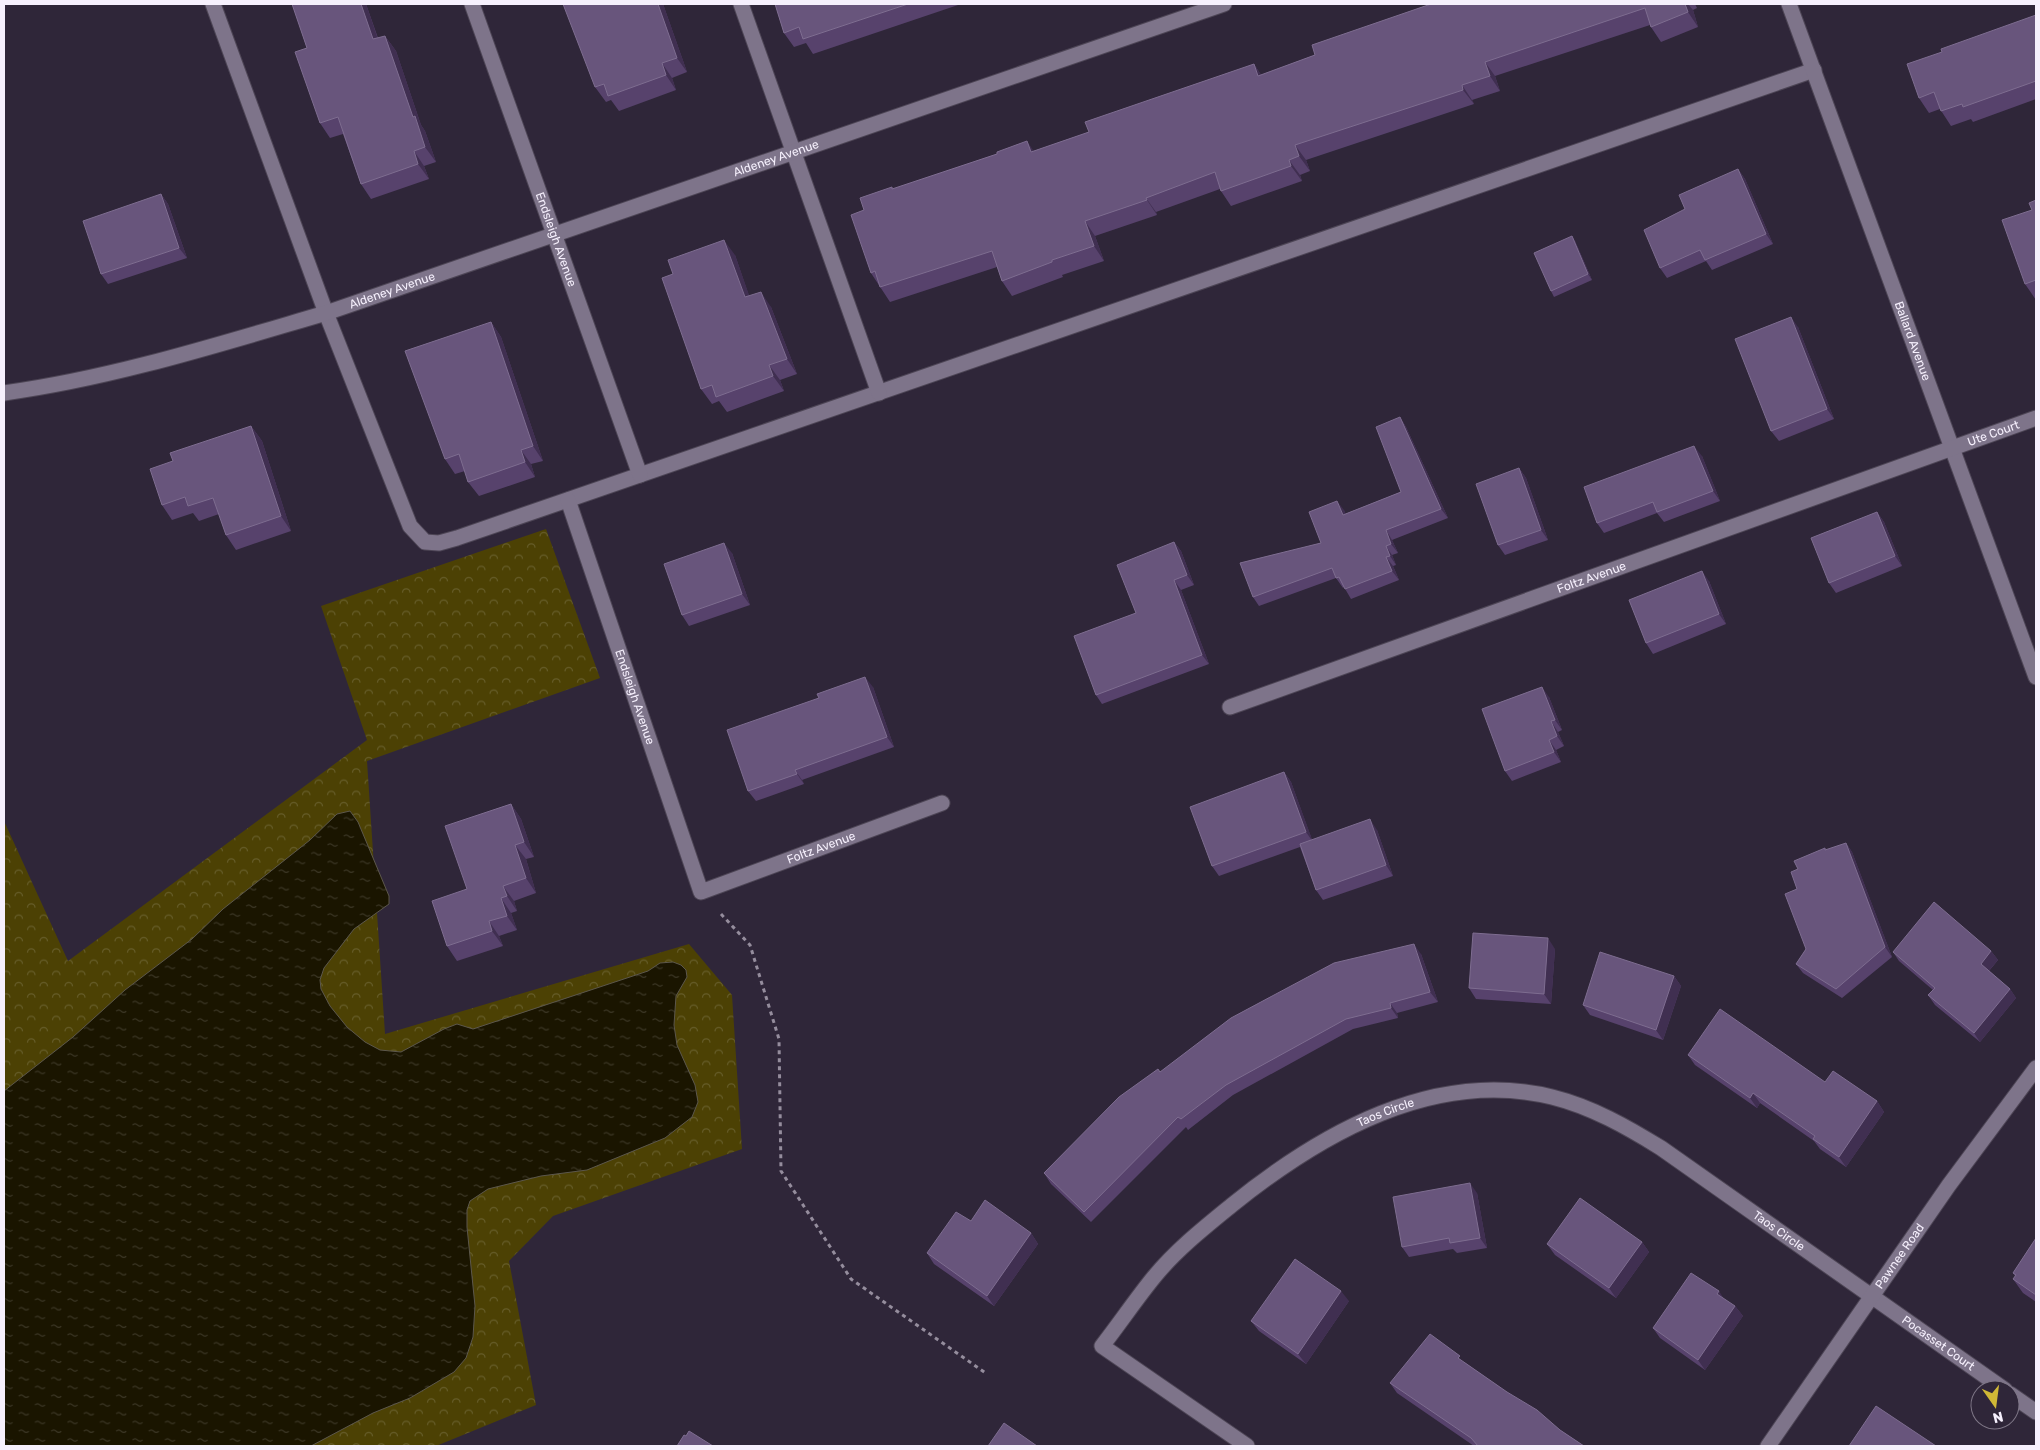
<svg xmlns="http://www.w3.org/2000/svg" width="2040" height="1450" font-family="Rubik,sans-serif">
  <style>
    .forest { fill: url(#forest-crowns) }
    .water { fill: url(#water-ripples); stroke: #5c574c }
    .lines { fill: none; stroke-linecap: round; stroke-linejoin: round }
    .minor-casing { stroke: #4d4555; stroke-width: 17 }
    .path { stroke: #958d9d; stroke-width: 3; stroke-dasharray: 4 4; stroke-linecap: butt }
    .minor { stroke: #7e748a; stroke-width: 15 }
    .wall { fill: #57426c }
    .shaded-wall { fill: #402f51 }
    .building { fill: #68557c; stroke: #7e6d90 }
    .labels { text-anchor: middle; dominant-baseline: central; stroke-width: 5; stroke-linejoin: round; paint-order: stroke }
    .street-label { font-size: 12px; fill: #f6f0fd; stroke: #2f2639 }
  </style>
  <defs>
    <pattern id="forest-crowns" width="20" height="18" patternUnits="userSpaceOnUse" patternTransform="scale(1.25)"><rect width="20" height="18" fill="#4c4104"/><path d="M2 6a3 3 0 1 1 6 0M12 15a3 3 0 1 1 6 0" fill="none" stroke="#665d2a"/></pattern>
    <pattern id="water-ripples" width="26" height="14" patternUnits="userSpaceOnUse" patternTransform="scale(1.25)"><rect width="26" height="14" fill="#1a1500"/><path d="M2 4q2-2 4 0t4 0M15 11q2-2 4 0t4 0" fill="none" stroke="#3c3726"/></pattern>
  </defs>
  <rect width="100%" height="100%" fill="#2f2639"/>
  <path class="forest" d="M546,529L600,678L367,761L385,1034L689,944L732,995L742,1149L553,1216L509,1261L536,1405L436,1446H4V821L68,961L367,740L321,606Z"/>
  <path class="water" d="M350,811L358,822L389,896V904L354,929L324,968L320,980L321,989L330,1006L347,1027L365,1042L380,1050L401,1052L444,1029L457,1024L473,1029L648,971L660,963L673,962L681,965L686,970L687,977L676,996L674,1025L677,1045L695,1085L698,1102L692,1117L665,1138L587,1170L541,1176L488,1189L470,1201L467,1210V1227L475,1306L473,1337L466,1358L454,1372L410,1398L373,1413L311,1446H4V1091L73,1037L125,990L192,939L223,909L310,840L337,814Z"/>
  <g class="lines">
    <g class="minor-casing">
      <g id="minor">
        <path d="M213,4L326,313L410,526L425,542L439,543L457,538L1814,70"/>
        <path id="s1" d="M472,4L640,475"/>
        <path d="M741,4L879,393"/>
        <path id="s2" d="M1789,4L2036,677"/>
        <path id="s3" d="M4,393C113,378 220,344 326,313L1224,4"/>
        <path id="s4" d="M568,500L701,892L942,803"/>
        <path id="s5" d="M1230,707L2036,418"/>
        <path d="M2010,1394L2036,1412"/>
        <path id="s6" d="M1247,1446L1102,1346C1120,1323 1136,1299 1154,1277C1176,1250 1205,1227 1232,1205C1320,1134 1434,1068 1552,1097C1592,1107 1627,1127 1661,1148L2005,1390"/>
        <path id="s7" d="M1768,1446L1949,1185L2036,1068"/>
      </g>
    </g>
    <path class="path" d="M721,914L750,945L779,1039L781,1171L851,1279L987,1374"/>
    <use href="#minor" class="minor"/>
  </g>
  <path class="wall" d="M292,4H366L378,38L385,36L396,51L421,125L425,131L436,162L424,166L429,179L371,199L361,184L343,134L330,138L320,123L307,48Z
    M663,4L687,72L672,78L676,90L619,111L611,100L606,102L595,87Z
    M775,4H961L813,54L806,43L794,47L784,33Z
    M1431,4H1695L1697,8L1693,10L1698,27L1661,42L1651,27L1650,25L1495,76L1500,91L1472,100L1474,104L1306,160L1310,171L1300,175L1302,181L1231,206L1221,191L1220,189L1156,212L1157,215L1095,236L1104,261L1062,275L1063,277L1012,296L1002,281L997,267L890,302L871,273L864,210L892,187L893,189L997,154L1034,151L1089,132L1254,64L1261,75L1315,55Z
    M2036,15V99L1973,122L1971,119L1951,126L1940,109L1929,113L1919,98L1942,52Z
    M1738,169L1745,179L1773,244L1712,270L1706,261L1667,278L1660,268Z
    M161,194L168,204L187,258L108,284L101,274Z
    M2036,200V300L2025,284L2032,210Z
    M1572,236L1575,241L1592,280L1554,297L1551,291Z
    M735,255L749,296L771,307L797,374L780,380L784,391L727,412L719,401L712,404L701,389Z
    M491,322L501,337L543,461L531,464L535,477L479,496L468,482L465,471L455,474L445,459Z
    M1798,327L1834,419L1779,441L1771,431Z
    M1400,417L1406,427L1448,518L1392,540L1398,553L1392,555L1396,565L1393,566L1399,580L1351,599L1344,587L1343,588L1336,578L1259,606L1253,597L1321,543L1344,510L1345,514L1401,492Z
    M251,426L262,441L291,531L236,550L226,535L219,514L199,521L193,513L172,520L162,505L173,461Z
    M1702,456L1720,501L1664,522L1657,513L1604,533L1597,523Z
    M1519,468L1526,478L1548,540L1505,555L1498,545Z
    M1877,512L1884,522L1902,566L1836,593L1829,583Z
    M1174,542L1181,551L1194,585L1181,590L1209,664L1102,704L1096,695L1136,613Z
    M732,553L750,605L689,626L682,615Z
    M1709,581L1726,624L1653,654L1646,643Z
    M873,687L894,747L802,780L804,784L756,801L748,791Z
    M1549,697L1562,730L1558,732L1564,746L1556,750L1561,762L1512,781L1505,771Z
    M1284,772L1291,782L1312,840L1377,830L1393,876L1323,900L1316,890L1300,847L1219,876L1212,866Z
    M511,804L521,819L534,857L526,859L536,893L514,901L517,911L511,913L517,930L499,936L503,946L457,961L447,946L467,889Z
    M1846,843L1852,852L1892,957L1842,998L1803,973L1796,964L1806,949L1797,889L1798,869L1825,848L1826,850Z
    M1555,949L1551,1004L1476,999L1469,988Z
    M1991,951L1998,960L1989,971L2010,989L2016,998L1980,1042L1935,1005L1928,995L1933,990L1899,961L1893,952Z
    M1421,954L1438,1002L1397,1013L1398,1018L1353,1029L1233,1095L1188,1130L1186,1127L1091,1222L1051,1184L1044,1173L1160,1072Z
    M1674,976L1681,986L1663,1040L1590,1015L1583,1005Z
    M1688,1055L1825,1082L1877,1101L1884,1112L1846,1167L1820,1149L1814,1141L1760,1103L1757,1108L1695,1065Z
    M1477,1193L1487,1248L1457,1253L1453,1249L1409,1257L1402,1247Z
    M971,1221L1031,1233L1038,1244L994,1306L934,1264L927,1253Z
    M2036,1238V1302L2023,1293L2013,1279L2015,1276L2013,1273Z
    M1642,1242L1649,1252L1616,1298L1555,1255L1547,1244Z
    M1349,1301L1306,1364L1259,1331L1251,1321Z
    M1735,1306L1743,1316L1705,1370L1660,1338L1653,1328Z
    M1464,1362L1560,1430L1584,1446H1474L1397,1393L1390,1383Z"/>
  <path class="shaded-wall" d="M361,4H366L383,54L373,39Z
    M658,4H663L687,72L677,58Z
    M1685,4H1688L1693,10L1698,27L1688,12Z
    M385,36L396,51L421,125L425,131L436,162L425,147L413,117Z
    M1485,62L1495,76L1500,91L1490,76Z
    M662,63L672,78L676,90L666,75Z
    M1254,64L1264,79L1258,76Z
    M1462,85L1472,100L1474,104L1463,90Z
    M1027,141L1037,156L1031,152Z
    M1295,145L1306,160L1310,171L1299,156Z
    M414,151L424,166L429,179L418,164Z
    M1289,160L1300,175L1302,181L1291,166Z
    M1738,169L1745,179L1773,244L1766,234Z
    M161,194L168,204L187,258L179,248Z
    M1146,198L1156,212L1157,215L1147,200Z
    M1085,221L1095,236L1104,261L1094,246Z
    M1572,236L1575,241L1592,280L1588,274Z
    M724,240L735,255L755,312L745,297Z
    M761,292L771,307L797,374L787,359Z
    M1791,317L1798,327L1834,419L1827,409Z
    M491,322L501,337L543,461L533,446Z
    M769,365L780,380L784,391L773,376Z
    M1400,417L1406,427L1448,518L1441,509Z
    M251,426L262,441L291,531L281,516Z
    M1694,446L1702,456L1720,501L1713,491Z
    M521,450L531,464L535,477L525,462Z
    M1519,468L1526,478L1548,540L1541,530Z
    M1337,501L1344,510L1350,525L1343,515Z
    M1877,512L1884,522L1902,566L1895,556Z
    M1386,530L1392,540L1398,553L1391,544Z
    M1174,542L1181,551L1194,585L1187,575Z
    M724,543L732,553L750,605L742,594Z
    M1386,546L1392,555L1396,565L1390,556Z
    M1386,557L1393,566L1399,580L1392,571Z
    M1702,571L1709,581L1726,624L1719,614Z
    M1174,580L1181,590L1209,664L1202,655Z
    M865,677L873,687L894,747L887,737Z
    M1542,687L1549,697L1562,730L1555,720Z
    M1551,721L1558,732L1564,746L1557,736Z
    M1549,740L1556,750L1561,762L1554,752Z
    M795,770L802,780L804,784L797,774Z
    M1284,772L1291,782L1313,842L1306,832Z
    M511,804L521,819L534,857L524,842Z
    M1370,819L1377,830L1393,876L1386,865Z
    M1846,843L1852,852L1892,957L1885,947Z
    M515,845L526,859L536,893L526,878Z
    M503,886L514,901L517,911L507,896Z
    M501,898L511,913L517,930L507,916Z
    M489,921L499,936L503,946L492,931Z
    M1548,938L1555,949L1551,1004L1544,994Z
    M1414,944L1421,954L1438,1002L1430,992Z
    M1991,951L1998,960L1987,973L1981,964Z
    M1674,976L1681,986L1663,1040L1656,1030Z
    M2010,989L2016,998L1980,1042L1974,1033Z
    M1390,1003L1397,1013L1398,1018L1391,1008Z
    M1753,1093L1760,1103L1757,1108L1750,1098Z
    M1877,1101L1884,1112L1846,1167L1839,1157Z
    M1470,1183L1477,1193L1487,1248L1480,1238Z
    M1031,1233L1038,1244L994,1306L987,1296Z
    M1642,1242L1649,1252L1616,1298L1609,1288Z
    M1341,1291L1349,1301L1306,1364L1298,1354Z
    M1719,1291L1726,1302L1717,1294Z
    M1735,1306L1743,1316L1705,1370L1698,1360Z"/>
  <path class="building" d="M292,4H361L373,39L385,36L413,117L415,116L425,147L414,151L418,164L361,184L338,117L320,123L295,52L307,48Z
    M563,4H658L677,58L662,63L666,75L608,96L604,84L595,87Z
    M775,4H908L803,39L799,27L784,33Z
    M1431,4H1685L1688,12L1651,27L1645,8L1485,62L1490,76L1462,85L1463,90L1295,145L1299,156L1289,160L1291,166L1221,191L1215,172L1146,198L1147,200L1085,221L1094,246L1052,260V262L1002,281L992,251L880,287L875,271L871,273L851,215L864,210L860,198L892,187V189L997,154V152L1027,141L1031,152L1089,132L1085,122L1254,64L1258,76L1315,55L1312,45Z
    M2036,15V81L1963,107L1962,104L1941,111L1934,92L1919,98L1907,64L1942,52L1941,49Z
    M1738,169L1766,234L1705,260L1700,250L1660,268L1644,230L1685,209L1679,195Z
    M161,194L179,248L101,274L83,221Z
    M2036,200V280L2025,284L2002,220L2032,210L2029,203Z
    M1572,236L1588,274L1551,291L1534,253Z
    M724,240L745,297L761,292L787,359L769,365L773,376L716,397L712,385L701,389L662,278L673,274L668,260Z
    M1791,317L1827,409L1771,431L1735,339Z
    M491,322L533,446L521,450L525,462L468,482L459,454L445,459L405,351Z
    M1400,417L1441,509L1386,530L1391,544L1386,546L1390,556L1386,557L1392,571L1345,589L1339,577L1336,578L1332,568L1253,597L1240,563L1321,543L1309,512L1337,501L1343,515L1401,492L1376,427Z
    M251,426L281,516L226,535L213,498L188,506L185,497L162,505L150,469L173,461L170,453Z
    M1694,446L1713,491L1657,512L1653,502L1597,523L1584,487Z
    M1519,468L1541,530L1498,545L1476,484Z
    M1877,512L1895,556L1829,583L1811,538Z
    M1174,542L1187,575L1174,580L1202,655L1096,695L1074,636L1136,613L1117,565Z
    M724,543L742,594L682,615L664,564Z
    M1702,571L1719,614L1646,643L1629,600Z
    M865,677L887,737L795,770L797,774L748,791L727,730L819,698L817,694Z
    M1542,687L1555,720L1551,721L1557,736L1549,740L1554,752L1505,771L1482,709Z
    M1284,772L1306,832L1212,866L1190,807Z
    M511,804L524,842L515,845L526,878L503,886L507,896L501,898L507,916L489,921L492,931L447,946L432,901L467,889L445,826Z
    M1370,819L1386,865L1316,890L1300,844Z
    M1846,843L1885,947L1836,989L1796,964L1806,949L1785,894L1797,889L1791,872L1798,869L1794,861L1825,848V850Z
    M1934,902L1991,951L1981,964L2010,989L1974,1033L1928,995L1935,988L1893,952Z
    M1473,933L1548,938L1544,994L1469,988Z
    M1414,944L1430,992L1390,1003L1391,1008L1346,1019L1226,1085L1181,1119L1178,1117L1084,1212L1044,1173L1119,1097L1158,1069L1160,1072L1231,1018L1334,963Z
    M1600,952L1674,976L1656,1030L1583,1005Z
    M1720,1009L1825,1082L1833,1071L1877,1101L1839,1157L1813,1139L1815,1136L1753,1093L1750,1098L1688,1055Z
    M1470,1183L1480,1238L1450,1243L1449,1238L1402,1247L1393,1197Z
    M1580,1198L1642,1242L1609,1288L1547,1244Z
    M985,1200L1031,1233L987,1296L927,1253L956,1212L971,1221Z
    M2036,1238V1295L2013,1279L2016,1275L2013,1273Z
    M1295,1259L1341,1291L1298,1354L1251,1321Z
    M1691,1273L1719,1291L1717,1294L1735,1306L1698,1360L1653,1328Z
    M1430,1334L1460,1356L1458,1358L1507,1392L1537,1410L1560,1430L1584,1446H1478L1471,1438L1390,1383Z
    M1876,1406L1936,1446H1849Z
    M1004,1423L1037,1446H988Z
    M689,1431L713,1446H677L684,1435L686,1436Z"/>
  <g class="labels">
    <g class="street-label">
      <text stroke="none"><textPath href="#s3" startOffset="808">Aldeney Avenue</textPath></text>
      <text stroke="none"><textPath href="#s1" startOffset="250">Endsleigh Avenue</textPath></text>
      <text stroke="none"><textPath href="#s3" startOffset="402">Aldeney Avenue</textPath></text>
      <text stroke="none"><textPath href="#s2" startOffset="359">Ballard Avenue</textPath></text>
      <text stroke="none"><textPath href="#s5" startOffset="811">Ute Court</textPath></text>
      <text stroke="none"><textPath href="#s5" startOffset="384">Foltz Avenue</textPath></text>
      <text stroke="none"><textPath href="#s4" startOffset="208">Endsleigh Avenue</textPath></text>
      <text stroke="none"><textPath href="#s4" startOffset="542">Foltz Avenue</textPath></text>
      <text stroke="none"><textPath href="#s6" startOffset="549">Taos Circle</textPath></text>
      <text stroke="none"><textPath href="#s6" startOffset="984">Taos Circle</textPath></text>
      <text stroke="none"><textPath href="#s7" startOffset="231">Pawnee Road</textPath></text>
      <text stroke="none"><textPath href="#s6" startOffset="1179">Pocasset Court</textPath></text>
    </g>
  </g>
  <rect width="2040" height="1450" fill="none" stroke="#f6f0fd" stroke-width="10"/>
  <g transform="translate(1995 1405) rotate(166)"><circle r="24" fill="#2f2639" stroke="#7f7787"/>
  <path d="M0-4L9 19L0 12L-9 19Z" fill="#d0b836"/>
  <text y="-8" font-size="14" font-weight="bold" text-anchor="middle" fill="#f6f0fd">N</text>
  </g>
</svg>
